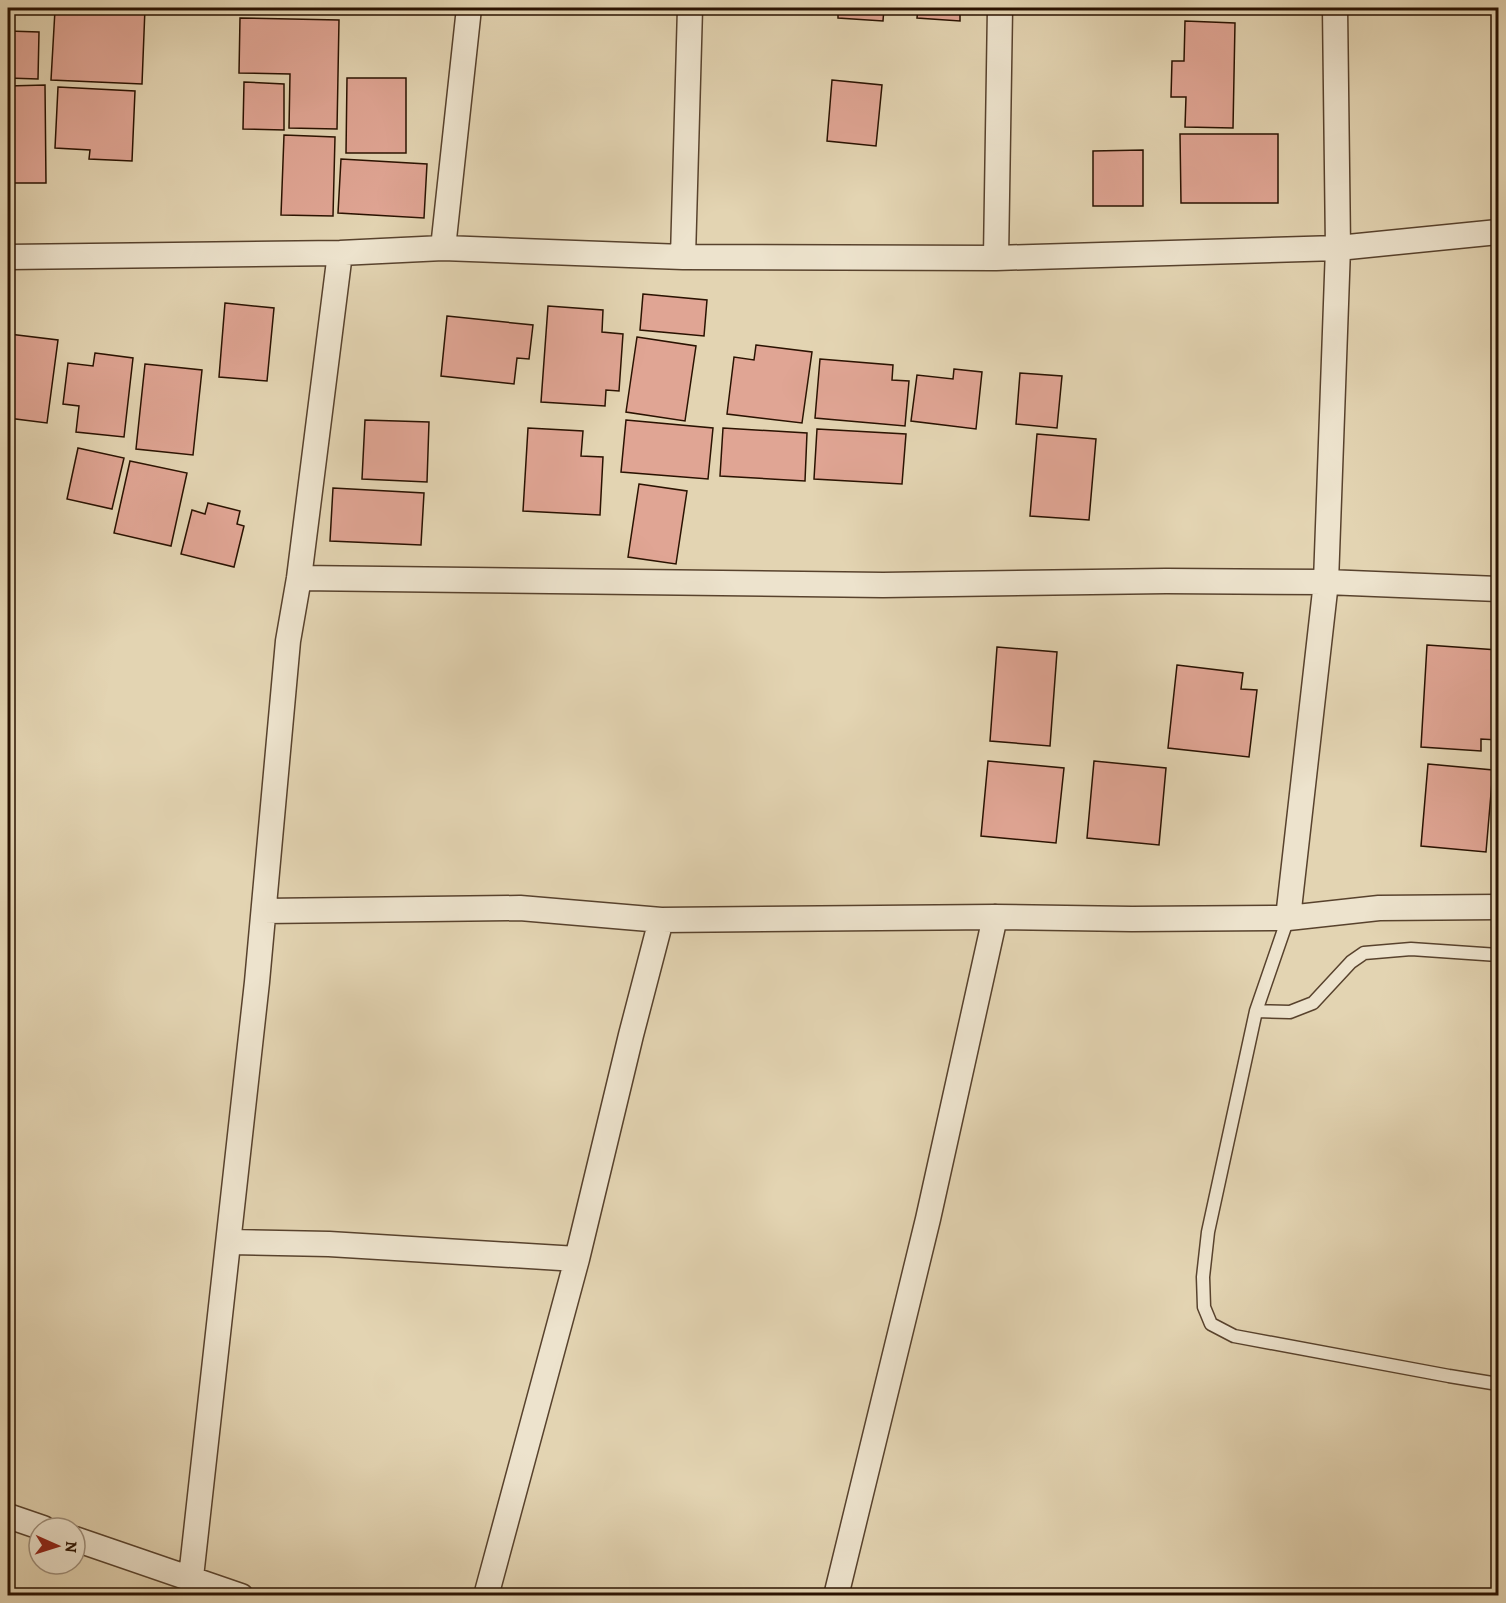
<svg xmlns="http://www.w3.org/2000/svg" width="1506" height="1603" font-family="Alegreya,serif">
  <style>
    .building { fill: #e0a594; stroke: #2a1201; stroke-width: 1.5 }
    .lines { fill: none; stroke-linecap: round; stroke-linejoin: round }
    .lane-casing { stroke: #58422d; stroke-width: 15 }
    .street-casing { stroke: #58422d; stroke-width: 27 }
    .lane { stroke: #ede3cd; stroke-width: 12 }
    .street { stroke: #ede3cd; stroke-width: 24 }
  </style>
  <rect width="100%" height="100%" fill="#e3d4b2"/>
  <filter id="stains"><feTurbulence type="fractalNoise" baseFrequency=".00333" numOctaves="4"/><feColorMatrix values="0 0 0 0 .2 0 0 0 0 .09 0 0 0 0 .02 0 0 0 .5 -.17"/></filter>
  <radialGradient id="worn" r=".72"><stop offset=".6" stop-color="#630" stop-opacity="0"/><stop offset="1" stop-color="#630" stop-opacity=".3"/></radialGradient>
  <path class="building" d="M93,8H145L142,84L51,80L55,10L93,12Z
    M838,8H884L883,21L838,18Z
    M918,8H960V21L917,18Z
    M240,18L339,20L337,129L289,128L290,74L239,73Z
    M1185,21L1235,23L1233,128L1185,127L1186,97H1171L1172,61H1184Z
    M8,31L39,32L38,79L8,78Z
    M347,78H406V153H346Z
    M832,80L882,85L876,146L827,141Z
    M244,82L284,84V130L243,129Z
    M45,85L46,183H8V86Z
    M58,87L135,91L132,161L89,159L90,150L55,148Z
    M1180,134H1278V203H1181Z
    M284,135L335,137L333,216L281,215Z
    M1143,150V206H1093V151Z
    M341,159L427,164L424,218L338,213Z
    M643,294L707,300L704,336L640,330Z
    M225,303L274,308L267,381L219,377Z
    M548,306L603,310L602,332L623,334L619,391L606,390L605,406L541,402Z
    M447,316L533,325L529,359L517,358L514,384L441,376Z
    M9,334L58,340L47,423L8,418Z
    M637,337L696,346L685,421L626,412Z
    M756,345L812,352L802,423L727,414L734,357L754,360Z
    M95,353L133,358L124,437L76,432L79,406L63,404L68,363L93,366Z
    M820,359L893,365L892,380L909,381L905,426L815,418Z
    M145,364L202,370L193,455L136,449Z
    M954,369L982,372L976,429L911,421L917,375L953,379Z
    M1020,373L1062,376L1057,428L1016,424Z
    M365,420L429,422L427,482L362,479Z
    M626,420L713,428L708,479L621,472Z
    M528,428L583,431L581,456L603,457L600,515L523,511Z
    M723,428L807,433L805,481L720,476Z
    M817,429L906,434L902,484L814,479Z
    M1037,434L1096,439L1089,520L1030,516Z
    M78,448L124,458L112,509L67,499Z
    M130,461L187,473L171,546L114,533Z
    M639,484L687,491L676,564L628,557Z
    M333,488L424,493L421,545L330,541Z
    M208,503L240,511L237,524L244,526L234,567L181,554L192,510L205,514Z
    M1427,645L1498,650V740L1481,739V751L1421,747Z
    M997,647L1057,652L1050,746L990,741Z
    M1177,665L1243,673L1241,689L1257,690L1249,757L1168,748Z
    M988,761L1064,768L1056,843L981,836Z
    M1094,761L1166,768L1159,845L1087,838Z
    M1428,764L1493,770L1486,852L1421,846Z"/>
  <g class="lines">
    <g class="lane-casing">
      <path id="lane" d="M1288,918L1256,1011L1208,1232L1203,1277L1204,1307L1211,1324L1234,1336L1449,1376L1498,1384
        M1256,1011L1290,1012L1313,1003L1351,962L1364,953L1411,949L1498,955"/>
    </g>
    <g class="street-casing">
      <path id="street" d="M443,248L469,8
        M8,257L340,253L443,248L683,257L996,258L1338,248L1498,232
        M683,257L690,8
        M996,258L1000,8
        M299,578L883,585L1166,581L1326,582L1498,589
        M264,911L520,908L661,920L995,917L1132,919L1288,918L1379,908L1498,907
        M1288,918L1326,582L1338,248L1335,8
        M230,1242L329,1244L577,1259
        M8,1516L43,1528
        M75,1539L241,1596
        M191,1577L257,982L288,641L299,578L340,253
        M486,1596L577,1259L631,1035L661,920
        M836,1596L928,1219L995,917"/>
    </g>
    <use href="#lane" class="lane"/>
    <use href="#street" class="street"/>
  </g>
  <rect width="1506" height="1603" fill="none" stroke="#e3d4b2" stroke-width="30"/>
  <rect x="9" y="9" width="1488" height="1585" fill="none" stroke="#2a1201" stroke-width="3"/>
  <rect x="15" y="15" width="1476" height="1573" fill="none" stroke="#2a1201" stroke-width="1.5"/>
  <g transform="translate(57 1546) rotate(93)"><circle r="28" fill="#ede3cd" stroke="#9f8f7b" stroke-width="1.5"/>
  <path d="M0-4.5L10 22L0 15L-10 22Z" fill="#8f2418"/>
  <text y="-9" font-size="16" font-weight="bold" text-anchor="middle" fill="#2a1201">N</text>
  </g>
  <rect width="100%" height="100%" filter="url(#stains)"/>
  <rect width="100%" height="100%" fill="url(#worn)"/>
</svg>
